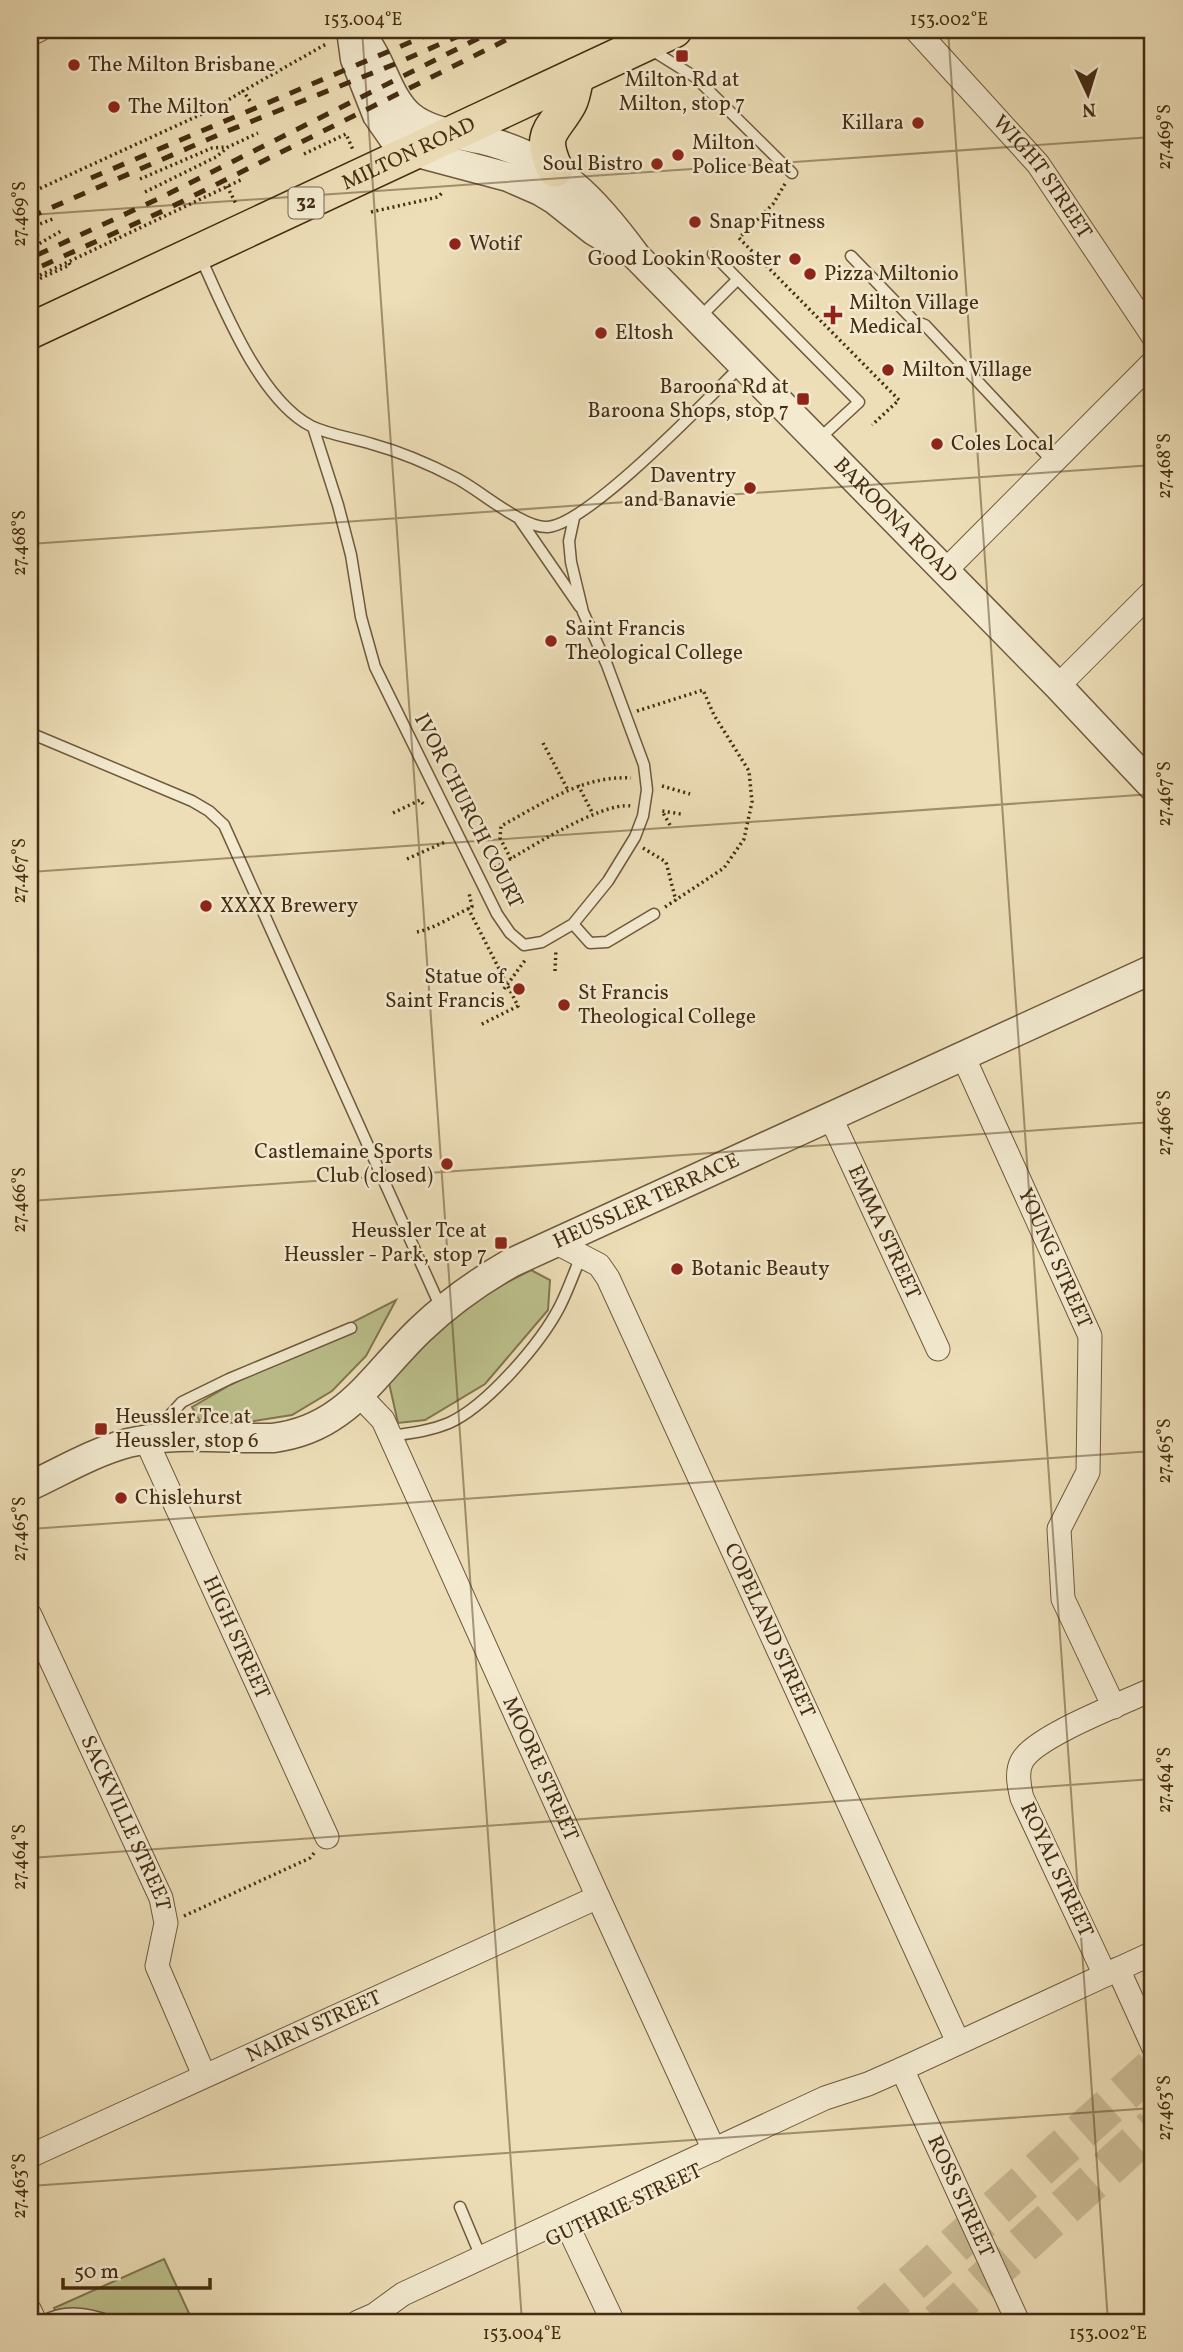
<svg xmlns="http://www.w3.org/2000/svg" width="1183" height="2352" font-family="Vollkorn,serif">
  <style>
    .green { fill: #bcc08c; stroke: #80764f; stroke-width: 2 }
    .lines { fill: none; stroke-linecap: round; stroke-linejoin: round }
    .motorway-tunnel { stroke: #cbbb96; stroke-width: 38; stroke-dasharray: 38 19; stroke-linecap: butt }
    .service-casing { stroke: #6f593b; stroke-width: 13 }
    .minor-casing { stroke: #6f593b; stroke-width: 25 }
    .tertiary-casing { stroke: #6f593b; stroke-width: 31 }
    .primary-casing { stroke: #452d12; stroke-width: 38 }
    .path { stroke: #452d12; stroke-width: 3.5; stroke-dasharray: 2 3.5; stroke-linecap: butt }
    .service { stroke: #f3ead0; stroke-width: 10 }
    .minor { stroke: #f3ead0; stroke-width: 23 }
    .tertiary { stroke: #f3ead0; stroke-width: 28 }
    .primary { stroke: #eddeb7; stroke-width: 35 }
    .rail { stroke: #452d12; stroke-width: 5; stroke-dasharray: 12 12; stroke-linecap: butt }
    .ticks { fill: none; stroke: #452d12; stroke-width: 2; stroke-opacity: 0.45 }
    .poi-dot { fill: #8f2418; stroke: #f3ead0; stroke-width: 2.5 }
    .labels { text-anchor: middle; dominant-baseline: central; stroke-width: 5; stroke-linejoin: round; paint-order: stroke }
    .shield { fill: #f3ead0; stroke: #79664b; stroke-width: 2 }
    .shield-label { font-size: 19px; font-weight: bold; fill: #452d12 }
    .poi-label { font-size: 21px; fill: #452d12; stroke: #f3ead0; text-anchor: start }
    .street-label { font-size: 21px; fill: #452d12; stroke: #f3ead0 }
    .neatline { fill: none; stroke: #452d12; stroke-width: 2.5 }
    .ticks-label { font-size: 18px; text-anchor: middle; fill: #452d12 }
  </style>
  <rect width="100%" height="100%" fill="#eddeb7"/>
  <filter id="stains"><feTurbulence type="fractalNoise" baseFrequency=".00286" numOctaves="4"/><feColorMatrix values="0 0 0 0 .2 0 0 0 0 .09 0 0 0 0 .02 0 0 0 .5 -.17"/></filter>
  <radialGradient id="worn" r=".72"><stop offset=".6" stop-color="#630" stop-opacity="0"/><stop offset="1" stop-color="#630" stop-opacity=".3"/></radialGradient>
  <path class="green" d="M531,1270L550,1280L548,1310L485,1384L425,1420L398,1423L389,1383L452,1311Z
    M396,1300L366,1356L332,1391L292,1415L236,1424L201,1423L192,1407L230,1385Z
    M164,2259L193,2322H61L54,2308Z"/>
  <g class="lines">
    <path class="motorway-tunnel" d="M869,2322L1153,2067
      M938,2322L1153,2127"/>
    <g class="service-casing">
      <path id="service" d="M650,49L695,77L792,173
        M713,254L859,402L819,439
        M200,256C223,307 260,400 311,426C330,435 353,438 372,444C401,452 429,464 456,478C480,490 523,529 548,527C590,523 708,398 742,365
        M851,256L914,321L925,325L1054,463
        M700,317L737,280
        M313,427L338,505L351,555L361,617L375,667L497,914L510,933L524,945L542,942L573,924L608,881L635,837L643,816L647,790L644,765L607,665L583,612L571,562L569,541L574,518
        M520,520L580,607
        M30,733L192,801L209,811L224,825L441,1308
        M573,924L590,943L607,942L654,914
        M167,1436L170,1415L182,1402L229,1379L351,1328
        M391,1436C411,1433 430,1431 449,1423C487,1406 541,1343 560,1306C568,1290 574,1273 581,1256
        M460,2207L481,2257
        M42,2322C66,2308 89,2314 114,2322"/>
    </g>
    <g class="minor-casing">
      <g id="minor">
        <path id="s1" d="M916,30L1038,164L1153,336"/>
        <path d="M30,34L39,30"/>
        <path d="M945,571L1153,362"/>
        <path d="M1058,686L1153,591"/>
        <path id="s2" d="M963,1056L1090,1336L1088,1472L1059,1529L1063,1599L1114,1707"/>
        <path id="s3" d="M830,1116L938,1349"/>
        <path id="s4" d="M555,1242L599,1265L608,1278L958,2042"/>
        <path id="s5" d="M360,1396L383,1420L598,1897L714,2150"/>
        <path id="s6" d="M146,1440L327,1837"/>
        <path id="s7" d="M30,1615L161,1898L166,1923L157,1966L204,2075"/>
        <path d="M1118,1969L1153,2046"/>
        <path d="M1105,1975L1022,1798C1019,1786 1016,1772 1022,1761C1035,1736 1124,1703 1153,1689"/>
        <path id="s8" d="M902,2069L1018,2322"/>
        <path id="s9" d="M30,2156L598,1897"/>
        <path d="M570,2231L613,2322"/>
        <path d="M30,2311L35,2322"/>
        <path d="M358,2322L374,2315L403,2294L825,2098L868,2084L902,2069L1153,1953"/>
      </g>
    </g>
    <g class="tertiary-casing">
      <g id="tertiary">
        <path d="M351,30L355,59L377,115L393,138L414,152L508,177L540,191L555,200L594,231L624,249"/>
        <path id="s10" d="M356,30C361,36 368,43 372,51C384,71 391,100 410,116C432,134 465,135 491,142C560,162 595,200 636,256L1058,686L1153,787"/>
        <path id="s11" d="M30,1486C62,1471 94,1452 128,1443C174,1432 226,1439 273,1438C346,1429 372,1376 420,1330C448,1303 478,1282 511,1263L1153,969"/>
      </g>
    </g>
    <g class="primary-casing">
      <g id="primary">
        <path d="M555,169C538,132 553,132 569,103C573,95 574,85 576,76"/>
        <path id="s12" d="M30,331L674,30"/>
      </g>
    </g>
    <path class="path" d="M250,101L243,91L328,43
      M304,154L346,134L353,150
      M140,179L212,148L226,147
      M785,184L773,204L739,238L899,400L872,425
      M227,186L236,204
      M145,192L216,157L228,147L258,133
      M30,193L215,108L243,91
      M371,212L438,197L443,192
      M30,228L55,218
      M30,231L35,229L38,236L30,239
      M30,249L61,231
      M30,280L243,179
      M30,283L70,265L69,263
      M637,711L703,690L714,715L749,771L752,802L744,839L724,868L665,907
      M543,743L568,790
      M578,785L593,814
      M662,786L690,794
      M393,813L420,800L425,806
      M670,825L662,811L681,814
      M643,848L666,862L676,901
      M407,859L445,842
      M511,859L500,838L501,826C542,804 583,775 631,778
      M490,871C518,855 601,801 631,806
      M468,908L518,1006L480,1025
      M417,932C436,928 454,915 472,907L469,893
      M555,971L556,949
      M504,989L526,959
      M184,1916L310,1858L315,1852"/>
    <use href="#service" class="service"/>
    <use href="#minor" class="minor"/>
    <use href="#tertiary" class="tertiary"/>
    <use href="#primary" class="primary"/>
    <path class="rail" d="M91,178L439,30
      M30,217L225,132L395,64L472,30
      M37,255L160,198L495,30
      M42,266L163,211L526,30"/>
  </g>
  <path class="ticks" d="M362,30L522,2322M948,30L1108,2322M30,215L1153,137M30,544L1153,465M30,872L1153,794M30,1201L1153,1122M30,1529L1153,1451M30,1858L1153,1779M30,2186L1153,2108"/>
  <g class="poi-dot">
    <rect x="675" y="49" width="14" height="14" rx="3.5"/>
    <circle cx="74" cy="65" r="7"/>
    <circle cx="114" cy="107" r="7"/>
    <circle cx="918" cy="123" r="7"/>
    <circle cx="678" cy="155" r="7"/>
    <circle cx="657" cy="164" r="7"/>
    <circle cx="695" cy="222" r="7"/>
    <circle cx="455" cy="244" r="7"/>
    <circle cx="795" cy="259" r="7"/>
    <circle cx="810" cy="274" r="7"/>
    <path d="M829.5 304.5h7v7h7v7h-7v7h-7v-7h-7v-7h7z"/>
    <circle cx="601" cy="333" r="7"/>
    <circle cx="888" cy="370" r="7"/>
    <rect x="796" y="392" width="14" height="14" rx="3.5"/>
    <circle cx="937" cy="444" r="7"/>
    <circle cx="750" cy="488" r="7"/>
    <circle cx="551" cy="641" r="7"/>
    <circle cx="206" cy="906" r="7"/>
    <circle cx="519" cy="989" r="7"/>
    <circle cx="564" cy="1005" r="7"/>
    <circle cx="447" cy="1164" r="7"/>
    <rect x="494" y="1236" width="14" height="14" rx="3.5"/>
    <circle cx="677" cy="1269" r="7"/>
    <rect x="94" y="1422" width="14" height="14" rx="3.5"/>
    <circle cx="121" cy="1498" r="7"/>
  </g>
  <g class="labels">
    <rect class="shield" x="288.5" y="187.5" width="35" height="31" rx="5"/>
    <g class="shield-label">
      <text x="306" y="203">32</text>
    </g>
    <g class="poi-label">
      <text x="88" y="65">The Milton Brisbane</text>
      <text x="682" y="80" text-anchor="middle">Milton Rd at<tspan x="682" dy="24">Milton, stop 7</tspan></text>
      <text x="128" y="107">The Milton</text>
      <text x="904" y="123" text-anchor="end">Killara</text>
      <text x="692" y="143">Milton<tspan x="692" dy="24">Police Beat</tspan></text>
      <text x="643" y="164" text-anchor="end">Soul Bistro</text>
      <text x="709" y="222">Snap Fitness</text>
      <text x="469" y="244">Wotif</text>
      <text x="781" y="259" text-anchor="end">Good Lookin Rooster</text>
      <text x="824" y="274">Pizza Miltonio</text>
      <text x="849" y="303">Milton Village<tspan x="849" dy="24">Medical</tspan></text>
      <text x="615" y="333">Eltosh</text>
      <text x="902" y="370">Milton Village</text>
      <text x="789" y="387" text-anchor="end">Baroona Rd at<tspan x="789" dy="24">Baroona Shops, stop 7</tspan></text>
      <text x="951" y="444">Coles Local</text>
      <text x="736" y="476" text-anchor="end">Daventry<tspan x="736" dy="24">and Banavie</tspan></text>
      <text x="565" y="629">Saint Francis<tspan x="565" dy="24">Theological College</tspan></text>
      <text x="220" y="906">XXXX Brewery</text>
      <text x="505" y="977" text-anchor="end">Statue of<tspan x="505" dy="24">Saint Francis</tspan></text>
      <text x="578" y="993">St Francis<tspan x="578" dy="24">Theological College</tspan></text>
      <text x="433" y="1152" text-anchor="end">Castlemaine Sports<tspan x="433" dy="24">Club (closed)</tspan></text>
      <text x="487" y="1231" text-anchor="end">Heussler Tce at<tspan x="487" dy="24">Heussler - Park, stop 7</tspan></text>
      <text x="691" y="1269">Botanic Beauty</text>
      <text x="115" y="1417">Heussler Tce at<tspan x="115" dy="24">Heussler, stop 6</tspan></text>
      <text x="135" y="1498">Chislehurst</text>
    </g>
    <g class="street-label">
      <text stroke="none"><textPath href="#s12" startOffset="418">MILTON ROAD</textPath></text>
      <text stroke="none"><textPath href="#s1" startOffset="194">WIGHT STREET</textPath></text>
      <text stroke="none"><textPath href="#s10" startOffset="747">BAROONA ROAD</textPath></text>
      <text transform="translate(468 811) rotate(63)">IVOR CHURCH COURT</text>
      <text stroke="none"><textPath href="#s11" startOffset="702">HEUSSLER TERRACE</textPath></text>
      <text stroke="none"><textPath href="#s3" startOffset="128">EMMA STREET</textPath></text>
      <text stroke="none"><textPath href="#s2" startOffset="222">YOUNG STREET</textPath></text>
      <text stroke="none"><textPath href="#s4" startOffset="453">COPELAND STREET</textPath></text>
      <text stroke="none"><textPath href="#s6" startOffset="217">HIGH STREET</textPath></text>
      <text stroke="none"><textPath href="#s5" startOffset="416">MOORE STREET</textPath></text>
      <text stroke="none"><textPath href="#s7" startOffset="229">SACKVILLE STREET</textPath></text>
      <text transform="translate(1056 1870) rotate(65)">ROYAL STREET</text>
      <text stroke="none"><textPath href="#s9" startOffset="312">NAIRN STREET</textPath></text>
      <text stroke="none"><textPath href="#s8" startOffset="140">ROSS STREET</textPath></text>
      <text transform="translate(624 2206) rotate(-25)">GUTHRIE STREET</text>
    </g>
  </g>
  <rect width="1183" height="2352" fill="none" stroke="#eddeb7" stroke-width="77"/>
  <g transform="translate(1088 94) rotate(176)" stroke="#f3ead0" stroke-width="5" paint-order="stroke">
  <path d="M0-5L12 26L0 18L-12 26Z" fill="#452d12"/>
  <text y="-10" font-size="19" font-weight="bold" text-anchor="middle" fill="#452d12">N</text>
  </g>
  <path d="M63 2278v10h147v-10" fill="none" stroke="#452d12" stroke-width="3.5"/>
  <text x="74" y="2278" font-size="21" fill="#452d12" stroke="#f3ead0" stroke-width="5" paint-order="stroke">50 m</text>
  <rect x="38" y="38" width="1106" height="2276" class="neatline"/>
  <g class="ticks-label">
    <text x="363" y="25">153.004°E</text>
    <text x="949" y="25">153.002°E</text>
    <text transform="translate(1164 137) rotate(-90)" y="6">27.469°S</text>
    <text transform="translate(19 214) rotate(-90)" y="6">27.469°S</text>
    <text transform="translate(1164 466) rotate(-90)" y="6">27.468°S</text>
    <text transform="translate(19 543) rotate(-90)" y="6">27.468°S</text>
    <text transform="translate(1164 794) rotate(-90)" y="6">27.467°S</text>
    <text transform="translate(19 871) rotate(-90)" y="6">27.467°S</text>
    <text transform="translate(1164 1123) rotate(-90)" y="6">27.466°S</text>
    <text transform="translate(19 1200) rotate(-90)" y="6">27.466°S</text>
    <text transform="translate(1164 1451) rotate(-90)" y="6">27.465°S</text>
    <text transform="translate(19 1529) rotate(-90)" y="6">27.465°S</text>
    <text transform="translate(1164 1780) rotate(-90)" y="6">27.464°S</text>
    <text transform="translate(19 1857) rotate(-90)" y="6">27.464°S</text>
    <text transform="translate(1164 2108) rotate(-90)" y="6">27.463°S</text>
    <text transform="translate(19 2186) rotate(-90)" y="6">27.463°S</text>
    <text x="522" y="2339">153.004°E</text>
    <text x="1108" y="2339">153.002°E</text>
  </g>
  <rect width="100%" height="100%" filter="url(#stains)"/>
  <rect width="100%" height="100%" fill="url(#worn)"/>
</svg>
